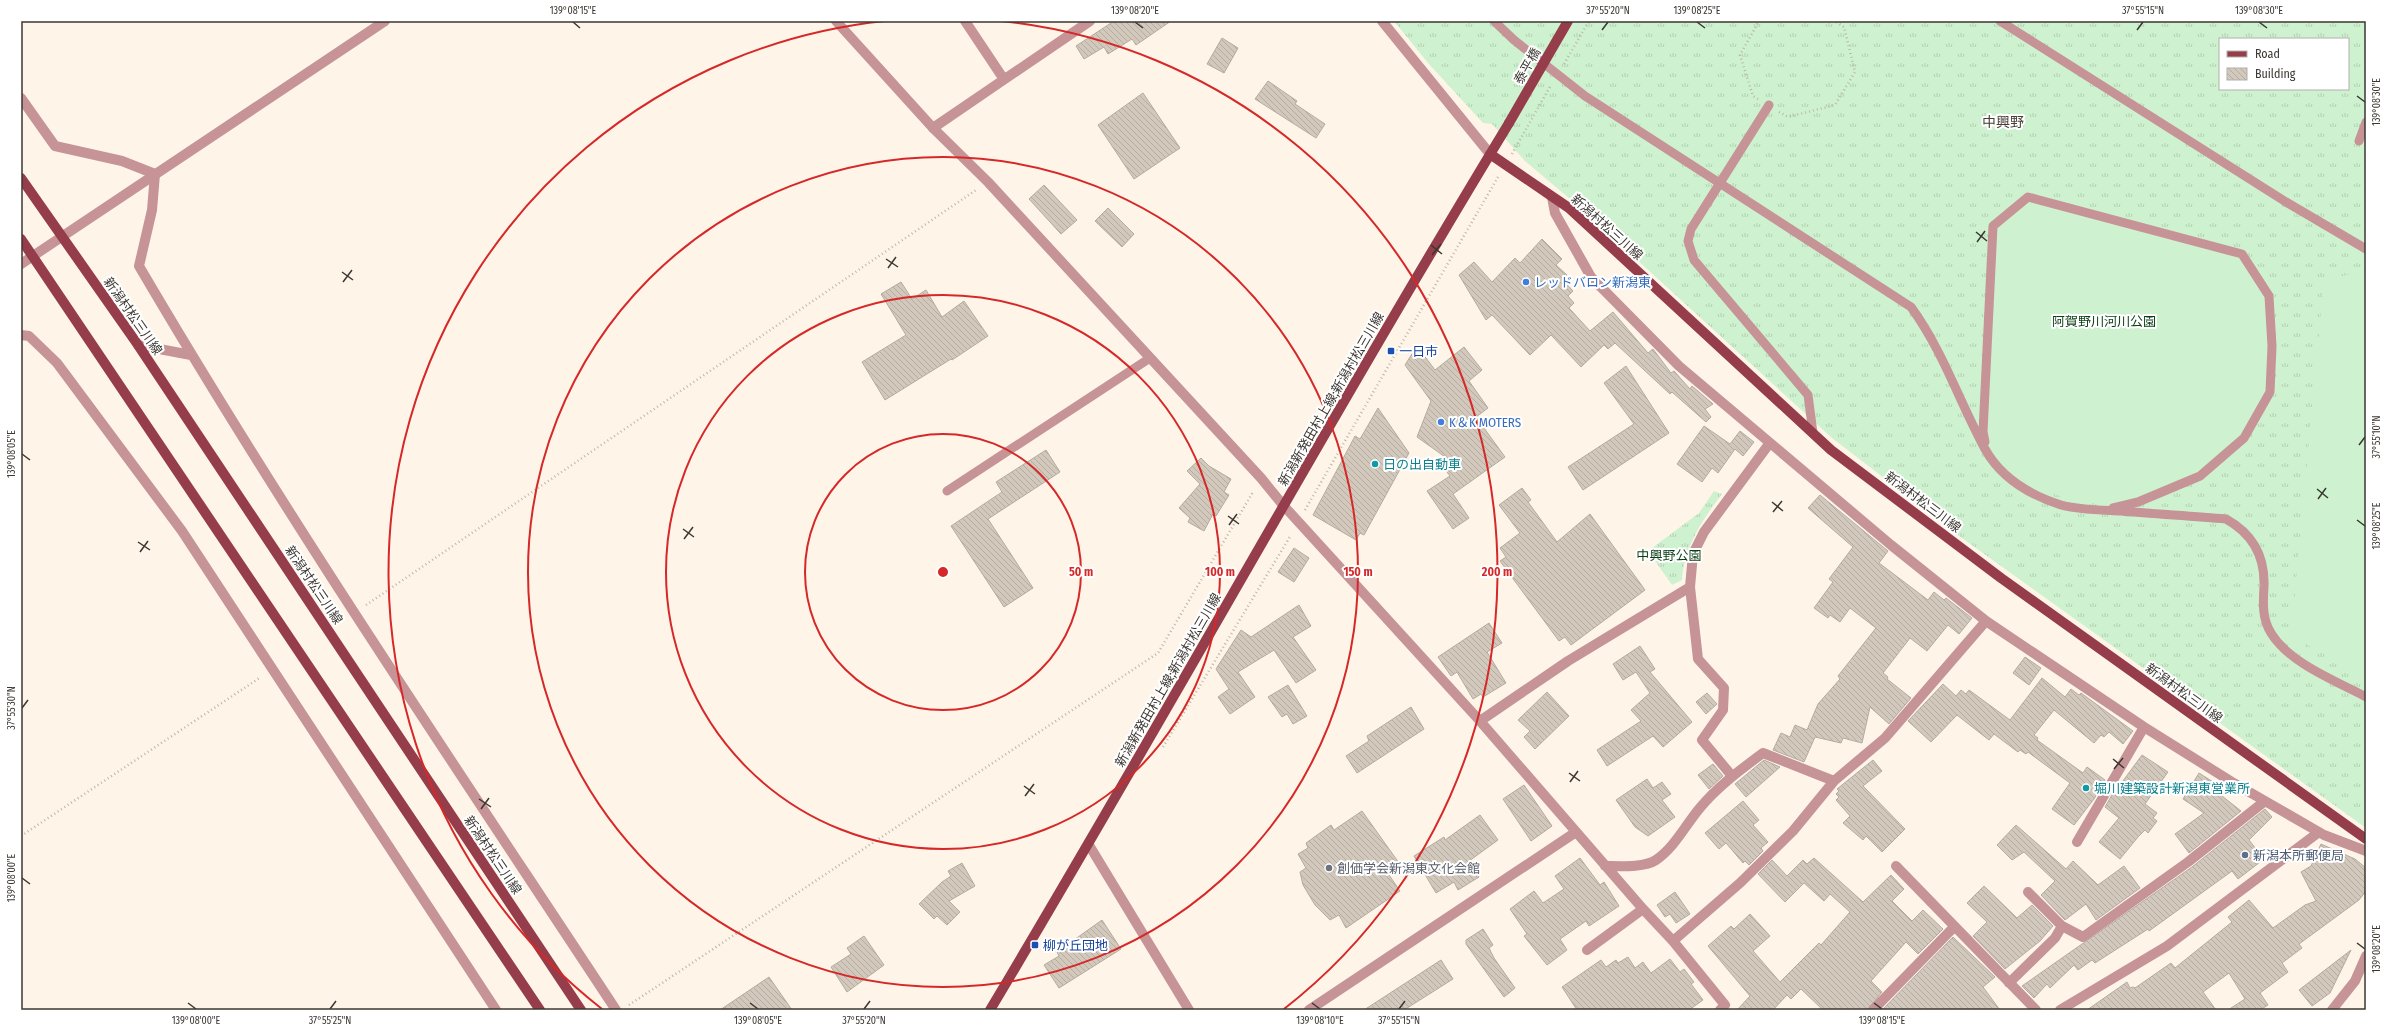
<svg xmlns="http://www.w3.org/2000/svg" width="2387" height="1031" font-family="'Fira Sans Condensed','Noto Sans JP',sans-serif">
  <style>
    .grass { fill: url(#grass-tufts); fill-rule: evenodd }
    .pitch { fill: #cef2cf }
    .building { fill: url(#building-back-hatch); stroke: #b5aca0 }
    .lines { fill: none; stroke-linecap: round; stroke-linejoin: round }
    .path { stroke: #bcb5aa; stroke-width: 2.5; stroke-dasharray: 1 3; stroke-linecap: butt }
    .service { stroke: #c69397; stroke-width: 9 }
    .minor { stroke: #c69397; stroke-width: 10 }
    .tertiary { stroke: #c69397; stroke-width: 10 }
    .primary { stroke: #953d4a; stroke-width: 10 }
    .primary-bridge { stroke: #953d4a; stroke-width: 10 }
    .ticks { fill: none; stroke: #3b3732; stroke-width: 1.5 }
    .ring { fill: none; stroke: #d62828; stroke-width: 2 }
    .shop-dot { fill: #3f7fe0; stroke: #fff; stroke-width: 1.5 }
    .transit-dot { fill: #1a4fb4; stroke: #fff; stroke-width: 1.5 }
    .culture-dot { fill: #0f9aa8; stroke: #fff; stroke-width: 1.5 }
    .service-dot { fill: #5c6f8a; stroke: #fff; stroke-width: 1.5 }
    .worship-dot { fill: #6b7280; stroke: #fff; stroke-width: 1.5 }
    .labels { text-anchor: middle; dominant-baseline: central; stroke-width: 4; stroke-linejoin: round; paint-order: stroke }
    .street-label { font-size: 13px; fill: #3b3732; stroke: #fff }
    .shop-label { font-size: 13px; fill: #366cbe; stroke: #fff; text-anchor: start }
    .park-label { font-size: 13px; fill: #093d13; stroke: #fff }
    .transit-label { font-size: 13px; fill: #164399; stroke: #fff; text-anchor: start }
    .culture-label { font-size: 13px; fill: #0d838f; stroke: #fff; text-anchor: start }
    .service-label { font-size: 13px; fill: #4e5e75; stroke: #fff; text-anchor: start }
    .worship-label { font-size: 13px; fill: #5b616d; stroke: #fff; text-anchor: start }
    .neighbourhood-label { font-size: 14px; fill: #484037; stroke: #fff }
    .centre { fill: #d62828; stroke: #fff; stroke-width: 2 }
    .ring-label { font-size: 12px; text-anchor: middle; font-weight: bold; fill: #d62828; stroke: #fff; stroke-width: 4; stroke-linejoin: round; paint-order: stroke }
    .neatline { fill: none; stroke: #3b3732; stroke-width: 1.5 }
    .ticks-label { font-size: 10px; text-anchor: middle; fill: #3b3732 }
  </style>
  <defs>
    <pattern id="grass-tufts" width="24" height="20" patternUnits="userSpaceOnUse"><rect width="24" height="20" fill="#cef2cf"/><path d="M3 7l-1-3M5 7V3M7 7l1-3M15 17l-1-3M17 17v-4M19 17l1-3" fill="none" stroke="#b2d0b2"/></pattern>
    <pattern id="building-back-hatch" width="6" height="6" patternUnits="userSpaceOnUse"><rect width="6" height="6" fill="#d2c8bc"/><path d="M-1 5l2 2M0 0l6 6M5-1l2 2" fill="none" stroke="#b5aca2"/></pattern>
  </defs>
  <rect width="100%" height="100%" fill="#fef5e8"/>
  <path class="grass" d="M1394,21H2366V828L1962,538L1832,438L1576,204L1525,161L1492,124L1483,123L1428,63ZM2220,39H2348V89H2220Z
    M1714,491L1722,494C1703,519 1684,547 1682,580L1672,585L1648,551L1699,513Z"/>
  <path class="pitch" d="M2028,197L2242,254L2269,296L2270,392L2244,438L2200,476L2138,502L2073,501L2015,479L1983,432L1993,226Z
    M2366,270V677L2291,636L2324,281Z"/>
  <path class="building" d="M1114,21H1171L1136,45L1132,39L1108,54L1104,47L1084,59L1076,46Z
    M1222,38L1238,48L1224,73L1207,64Z
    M1268,81L1297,101L1295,104L1325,124L1316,138L1255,99Z
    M1143,93L1180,148L1134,179L1098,125Z
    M1044,185L1077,220L1061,234L1029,199Z
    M1108,208L1134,234L1122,247L1095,221Z
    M1542,239L1562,259L1556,265L1567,275L1562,279L1573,291L1568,296L1574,303L1569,308L1590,331L1613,312L1648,353L1653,349L1671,373L1674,371L1690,389L1692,386L1713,404L1705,409L1711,417L1706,422L1672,392L1670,394L1615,343L1608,349L1604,345L1581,367L1551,335L1530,355L1492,315L1486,320L1459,275L1474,262L1492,282L1515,258L1520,263Z
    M901,282L912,299L926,290L942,317L964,301L988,336L952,360L951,359L885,400L862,362L906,335L881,294Z
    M1417,346L1435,370L1464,347L1482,370L1469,381L1488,408L1476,417L1505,457L1453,494L1469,518L1453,529L1427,491L1450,476L1441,464L1448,459L1417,437L1431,401L1405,365Z
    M1626,366L1669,433L1583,490L1568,467L1634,424L1604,383Z
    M1378,408L1409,453L1364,535L1360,533L1356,540L1313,515L1355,436L1360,439Z
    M1704,426L1730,444L1740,431L1754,442L1743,456L1735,449L1718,473L1712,468L1702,482L1677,464Z
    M1046,450L1060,472L988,519L1033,588L1004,607L951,526L1002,492L996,482Z
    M1201,458L1209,466L1231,479L1224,492L1229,495L1216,516L1213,514L1204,531L1188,522L1190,518L1179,508L1200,484L1187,471Z
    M1522,488L1531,500L1528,502L1557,542L1590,514L1645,590L1571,645L1565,637L1559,641L1500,561L1506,557L1500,548L1520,533L1499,505Z
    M1820,495L1888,551L1879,563L1928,600L1934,592L1944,600L1946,598L1972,618L1959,634L1948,625L1927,651L1910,638L1883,673L1888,677L1887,679L1911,698L1889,724L1870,707L1862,743L1843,738L1841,743L1815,737L1804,762L1773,750L1781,733L1790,737L1795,725L1807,730L1818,704L1840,679L1838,676L1876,628L1850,608L1840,622L1830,615L1828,618L1814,608L1833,582L1829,579L1853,547L1808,508Z
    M1294,548L1309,558L1294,582L1278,572Z
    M1299,605L1311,626L1293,637L1316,670L1296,683L1274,650L1238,672L1255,697L1230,714L1218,697L1229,689L1216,669L1241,630L1251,637Z
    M1489,623L1502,643L1487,652L1506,683L1483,697L1481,694L1473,699L1457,672L1451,676L1438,657Z
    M1640,646L1655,669L1650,672L1692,722L1663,747L1653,736L1607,766L1597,750L1641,721L1631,710L1650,693L1636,672L1623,680L1613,664Z
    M2025,657L2041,668L2029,685L2013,673Z
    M2042,678L2065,697L2071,689L2079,695L2081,693L2133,731L2123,744L2109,732L2104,737L2101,735L2094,743L2054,710L2034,735L2038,738L2037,740L2083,773L2087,767L2105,780L2094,799L2074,825L2052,809L2070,783L2028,752L2026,754L2020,750L2018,752L1994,734L1989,740L1957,715L1931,742L1908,721L1943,684L1956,696L1961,690L1966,694L1969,690L2010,720Z
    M1288,685L1307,716L1293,724L1287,714L1282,717L1268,697Z
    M1547,692L1569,716L1535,749L1524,737L1530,731L1518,720Z
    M1707,693L1717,704L1706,714L1696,702Z
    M1411,707L1424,729L1357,773L1346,756L1369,741L1367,736Z
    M2142,755L2168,772L2145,804L2157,813L2153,818L2157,821L2148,833L2145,830L2138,837L2120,859L2099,842L2119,818L2105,807L2116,788L2117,789Z
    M1764,760L1780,767L1746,797L1735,784Z
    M1873,760L1882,771L1863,786L1905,829L1882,852L1866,836L1863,840L1843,823L1850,816L1836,800L1839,797L1836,794L1839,791L1837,789Z
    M1713,764L1723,776L1709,789L1698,775Z
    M2199,773L2221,787L2217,792L2241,811L2189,853L2175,834L2204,813L2183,799Z
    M1647,779L1653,788L1662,782L1671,794L1662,800L1675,817L1648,836L1635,827L1616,800Z
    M1524,785L1552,826L1531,841L1503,799Z
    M1743,801L1759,820L1753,825L1768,842L1761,848L1763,851L1749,865L1745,861L1743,863L1726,843L1719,849L1705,833Z
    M2265,809L2272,817L2249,840L2264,859L2238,879L2232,871L2149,931L2148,929L2095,963L2092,960L2078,970L2074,965L2050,988L2047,984L2034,998L2022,986L2192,867Z
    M1362,811L1399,863L1387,872L1400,891L1346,928L1339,915L1330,920L1315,905L1303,885L1300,872L1306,868L1298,854L1308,848L1306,843L1331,825L1334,830Z
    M1480,815L1498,840L1469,861L1479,877L1458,890L1454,882L1436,893L1414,856L1444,837L1445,840Z
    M2016,825L2066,869L2073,861L2098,885L2124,866L2140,888L2096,920L2086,904L2065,920L2041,895L2055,881L2024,852L2012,860L1997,845Z
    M2321,844L2355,859L2366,868V891L2359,900L2299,944L2302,948L2282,963L2288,972L2260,993L2268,1005L2260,1010H2228L2245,999L2229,973L2203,992L2216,1010H2087L2127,982L2130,988L2133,987L2135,988L2171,963L2175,968L2232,922L2228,917L2249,900L2273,928L2305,905L2316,901L2301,872L2311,866Z
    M1580,858L1600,885L1604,882L1619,906L1589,926L1586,921L1560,939L1567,950L1547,965L1524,936L1527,934L1510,909L1534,891L1543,903L1564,889L1555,876Z
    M1814,858L1863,902L1891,875L1904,889L1892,901L1912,921L1923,910L1943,929L1918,954L1906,942L1871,981L1882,992L1867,1010H1823L1801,989L1791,999L1787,995L1773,1010H1737L1750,996L1708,946L1731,926L1734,929L1750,914L1770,936L1753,951L1780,982L1819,943L1821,945L1850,912L1830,894L1824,901L1804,883L1785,902L1758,874L1772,860L1787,876L1803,860L1807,864Z
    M962,863L975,886L949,901L960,912L947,925L937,916L934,919L919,904L942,882L951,876L948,871Z
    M1984,886L2017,918L2032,905L2053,926L2040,941L2005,969L1973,936L1987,922L1967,903Z
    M1675,892L1690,914L1676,923L1670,914L1665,917L1657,905Z
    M1102,920L1121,949L1059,988L1044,965L1059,956L1057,952Z
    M1483,929L1493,945L1489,948L1494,958L1515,988L1504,997L1466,944V940Z
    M864,936L884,965L847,992L831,967L851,954L847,948Z
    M1953,937L1995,977L1983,987L2000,1010H1882Z
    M2351,950L2330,993L2312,1006L2299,990Z
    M1628,957L1635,968L1643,962L1651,973L1670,959L1680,972L1684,969L1694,982L1691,984L1703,1000L1689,1010H1577L1562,987L1601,960L1606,967L1616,960L1618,963Z
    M1441,960L1453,979L1404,1010H1364Z
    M769,977L792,1010H720Z"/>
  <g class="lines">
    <path class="path" d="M1564,64L1589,21
      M1758,99L1753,96L1740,55L1759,21
      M1779,112L1788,117L1835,105L1855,72L1844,27L1835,21
      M1512,154L1551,85
      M1305,510L1498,177
      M366,605L976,190
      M1163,747L1291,535
      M21,836L261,677
      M629,1005L1158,653L1253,492"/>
    <path class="service" d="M1494,21L1514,40L1585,96L1911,307C1943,351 1959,401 1985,449C2001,478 2030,495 2061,505C2079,510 2102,510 2121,511C2156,514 2191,516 2226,519C2253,534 2265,556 2264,586C2263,603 2262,619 2271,633C2289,663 2336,681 2366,697
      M2000,21L2286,202L2366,249
      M1769,105L1691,229L1688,241L1694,260L1808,395L1813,433
      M2359,141L2366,122
      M1985,442L1983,432L1993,226L2028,197L2242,254L2269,296L2272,346L2270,392L2244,438L2200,476L2138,502L2113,508
      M947,491L1150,358"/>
    <path class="minor" d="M965,21L1003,78
      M21,98L55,146L122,161L155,174L152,210L139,266C288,520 454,764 616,1010
      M933,128L1090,21
      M1552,197L1555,213L1591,277L1679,366L1891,545L1986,621L2144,727L2232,782L2324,835L2366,851
      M21,335L29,336L57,363L182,531L496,1010
      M138,345L191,355
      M1283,505L1480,721L1643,909L1673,941L1725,1005L1720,1010
      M1690,587L1698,659L1724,688L1723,710L1702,740L1732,776
      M1480,721L1568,661L1690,587L1693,554L1704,532L1769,444
      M2077,842L2144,727
      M1089,845L1189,1010
      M1605,866C1618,866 1644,868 1656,860C1674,848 1685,826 1699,809C1717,787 1740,770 1763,753L1834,781
      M1896,866L2036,1010
      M2062,926L2083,937L2188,862L2265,801
      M1673,941L1740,883L1793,831L1834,781L1885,738L1986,621
      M1587,950L1643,909
      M2009,983L2055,938L2062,926L2028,892
      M1309,1010L1576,832
      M1873,1010L1954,927
      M2060,1010L2167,946L2319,832
      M2332,1010L2355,981L2366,956"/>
    <path class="tertiary" d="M836,21L933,128L988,182L1261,478L1283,505
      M1382,21L1490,154
      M21,264L385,21"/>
    <path class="primary" d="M1490,154L1569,208L1831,450L2001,578L2366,839
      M21,178L138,345L581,1010
      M21,239L540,1010
      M990,1010C1166,716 1331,416 1509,123"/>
    <path class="primary-bridge" d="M1509,123L1568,21"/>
  </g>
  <path class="ticks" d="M573,22L580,28M1135,22L1143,28M1697,22L1705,28M2259,22L2267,28M1602,30L1608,22M2137,30L2143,22M2357,96L2365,102M1976,232L1987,241M1977,242L1985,231M1431,245L1442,254M1432,255L1441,244M886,259L898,267M888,268L896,257M342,272L353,280M343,282L352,270M2359,445L2365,437M22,454L30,460M2317,489L2328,498M2318,499L2326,488M1772,502L1783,511M1773,512L1782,501M1228,516L1239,524M2357,520L2365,526M1229,525L1237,514M683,529L694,537M684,539L693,527M138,542L150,550M140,552L148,541M22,708L28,700M2113,759L2124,768M2114,769L2123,758M1569,773L1580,781M1570,782L1578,771M1024,786L1035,794M1025,796L1034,784M479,799L491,807M481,809L489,798M22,878L30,884M2357,943L2365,949M188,1003L196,1009M750,1003L758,1009M1312,1003L1320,1009M1874,1003L1882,1009M330,1009L336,1001M864,1009L870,1001M1399,1009L1405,1001"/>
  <g class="ring">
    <circle cx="943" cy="572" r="138"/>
    <circle cx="943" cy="572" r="277"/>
    <circle cx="943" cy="572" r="415"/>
    <path d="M602 1009A554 554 0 0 1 885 21M1001 21A554 554 0 0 1 1284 1009"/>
  </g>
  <g class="shop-dot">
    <circle cx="1526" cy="282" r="4"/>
    <circle cx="1441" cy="422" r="4"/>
  </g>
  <g class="transit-dot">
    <rect x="1387" y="347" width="8" height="8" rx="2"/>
    <rect x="1031" y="941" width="8" height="8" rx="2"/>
  </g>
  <g class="culture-dot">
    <circle cx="1375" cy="464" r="4"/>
    <circle cx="2086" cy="788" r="4"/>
  </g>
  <circle class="service-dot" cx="2245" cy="855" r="4"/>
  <circle class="worship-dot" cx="1329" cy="868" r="4"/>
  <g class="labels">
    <g class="street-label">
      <text transform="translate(1527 66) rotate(-60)">泰平橋</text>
      <text transform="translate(1607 227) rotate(42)">新潟村松三川線</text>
      <text transform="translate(133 316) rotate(55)">新潟村松三川線</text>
      <text transform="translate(1331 399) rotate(-60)">新潟新発田村上線;新潟村松三川線</text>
      <text transform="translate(1923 502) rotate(37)">新潟村松三川線</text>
      <text transform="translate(314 585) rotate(56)">新潟村松三川線</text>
      <text transform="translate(1168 680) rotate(-60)">新潟新発田村上線;新潟村松三川線</text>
      <text transform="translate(2184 693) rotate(36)">新潟村松三川線</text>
      <text transform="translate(493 855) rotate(56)">新潟村松三川線</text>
    </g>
    <g class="shop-label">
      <text x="1534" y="282">レッドバロン新潟東</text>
      <text x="1449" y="422">K＆K MOTERS</text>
    </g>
    <g class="park-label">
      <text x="2104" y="321">阿賀野川河川公園</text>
      <text x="1669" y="555">中興野公園</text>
    </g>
    <g class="transit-label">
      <text x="1399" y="351">一日市</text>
      <text x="1043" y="945">柳が丘団地</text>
    </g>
    <g class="culture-label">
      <text x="1383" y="464">日の出自動車</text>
      <text x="2094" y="788">堀川建築設計新潟東営業所</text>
    </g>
    <g class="service-label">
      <text x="2253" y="855">新潟本所郵便局</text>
    </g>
    <g class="worship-label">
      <text x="1337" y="868">創価学会新潟東文化会館</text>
    </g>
    <g class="neighbourhood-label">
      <text x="2003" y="122">中興野</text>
    </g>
  </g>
  <circle cx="943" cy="572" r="6" class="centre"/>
  <g class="ring-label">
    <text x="1081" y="576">50 m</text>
    <text x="1220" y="576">100 m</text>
    <text x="1358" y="576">150 m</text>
    <text x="1497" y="576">200 m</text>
  </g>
  <rect width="2387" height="1031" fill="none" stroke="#ffffff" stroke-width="44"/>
  <rect x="2219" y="38" width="130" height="52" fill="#ffffff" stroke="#b1afad"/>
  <rect x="2227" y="51" width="20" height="6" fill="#953d4a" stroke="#b1afad"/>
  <text x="2255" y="58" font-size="12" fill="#3b3732">Road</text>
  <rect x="2227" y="68" width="20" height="12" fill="url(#building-back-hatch)" stroke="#b1afad"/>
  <text x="2255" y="78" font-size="12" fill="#3b3732">Building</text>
  <rect x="22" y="22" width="2343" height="987" class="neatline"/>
  <g class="ticks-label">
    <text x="573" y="14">139°08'15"E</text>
    <text x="1135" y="14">139°08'20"E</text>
    <text x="1608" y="14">37°55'20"N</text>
    <text x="1697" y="14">139°08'25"E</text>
    <text x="2143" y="14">37°55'15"N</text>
    <text x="2259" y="14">139°08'30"E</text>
    <text transform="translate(2376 102) rotate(-90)" y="4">139°08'30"E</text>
    <text transform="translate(2376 437) rotate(-90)" y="4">37°55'10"N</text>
    <text transform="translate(11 454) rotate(-90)" y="4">139°08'05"E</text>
    <text transform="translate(2376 526) rotate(-90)" y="4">139°08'25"E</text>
    <text transform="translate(11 708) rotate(-90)" y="4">37°55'30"N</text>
    <text transform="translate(11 878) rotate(-90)" y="4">139°08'00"E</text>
    <text transform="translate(2376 949) rotate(-90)" y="4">139°08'20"E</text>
    <text x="196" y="1024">139°08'00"E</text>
    <text x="330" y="1024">37°55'25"N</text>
    <text x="758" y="1024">139°08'05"E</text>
    <text x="864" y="1024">37°55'20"N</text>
    <text x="1320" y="1024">139°08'10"E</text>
    <text x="1399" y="1024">37°55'15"N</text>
    <text x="1882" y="1024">139°08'15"E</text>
  </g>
</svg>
